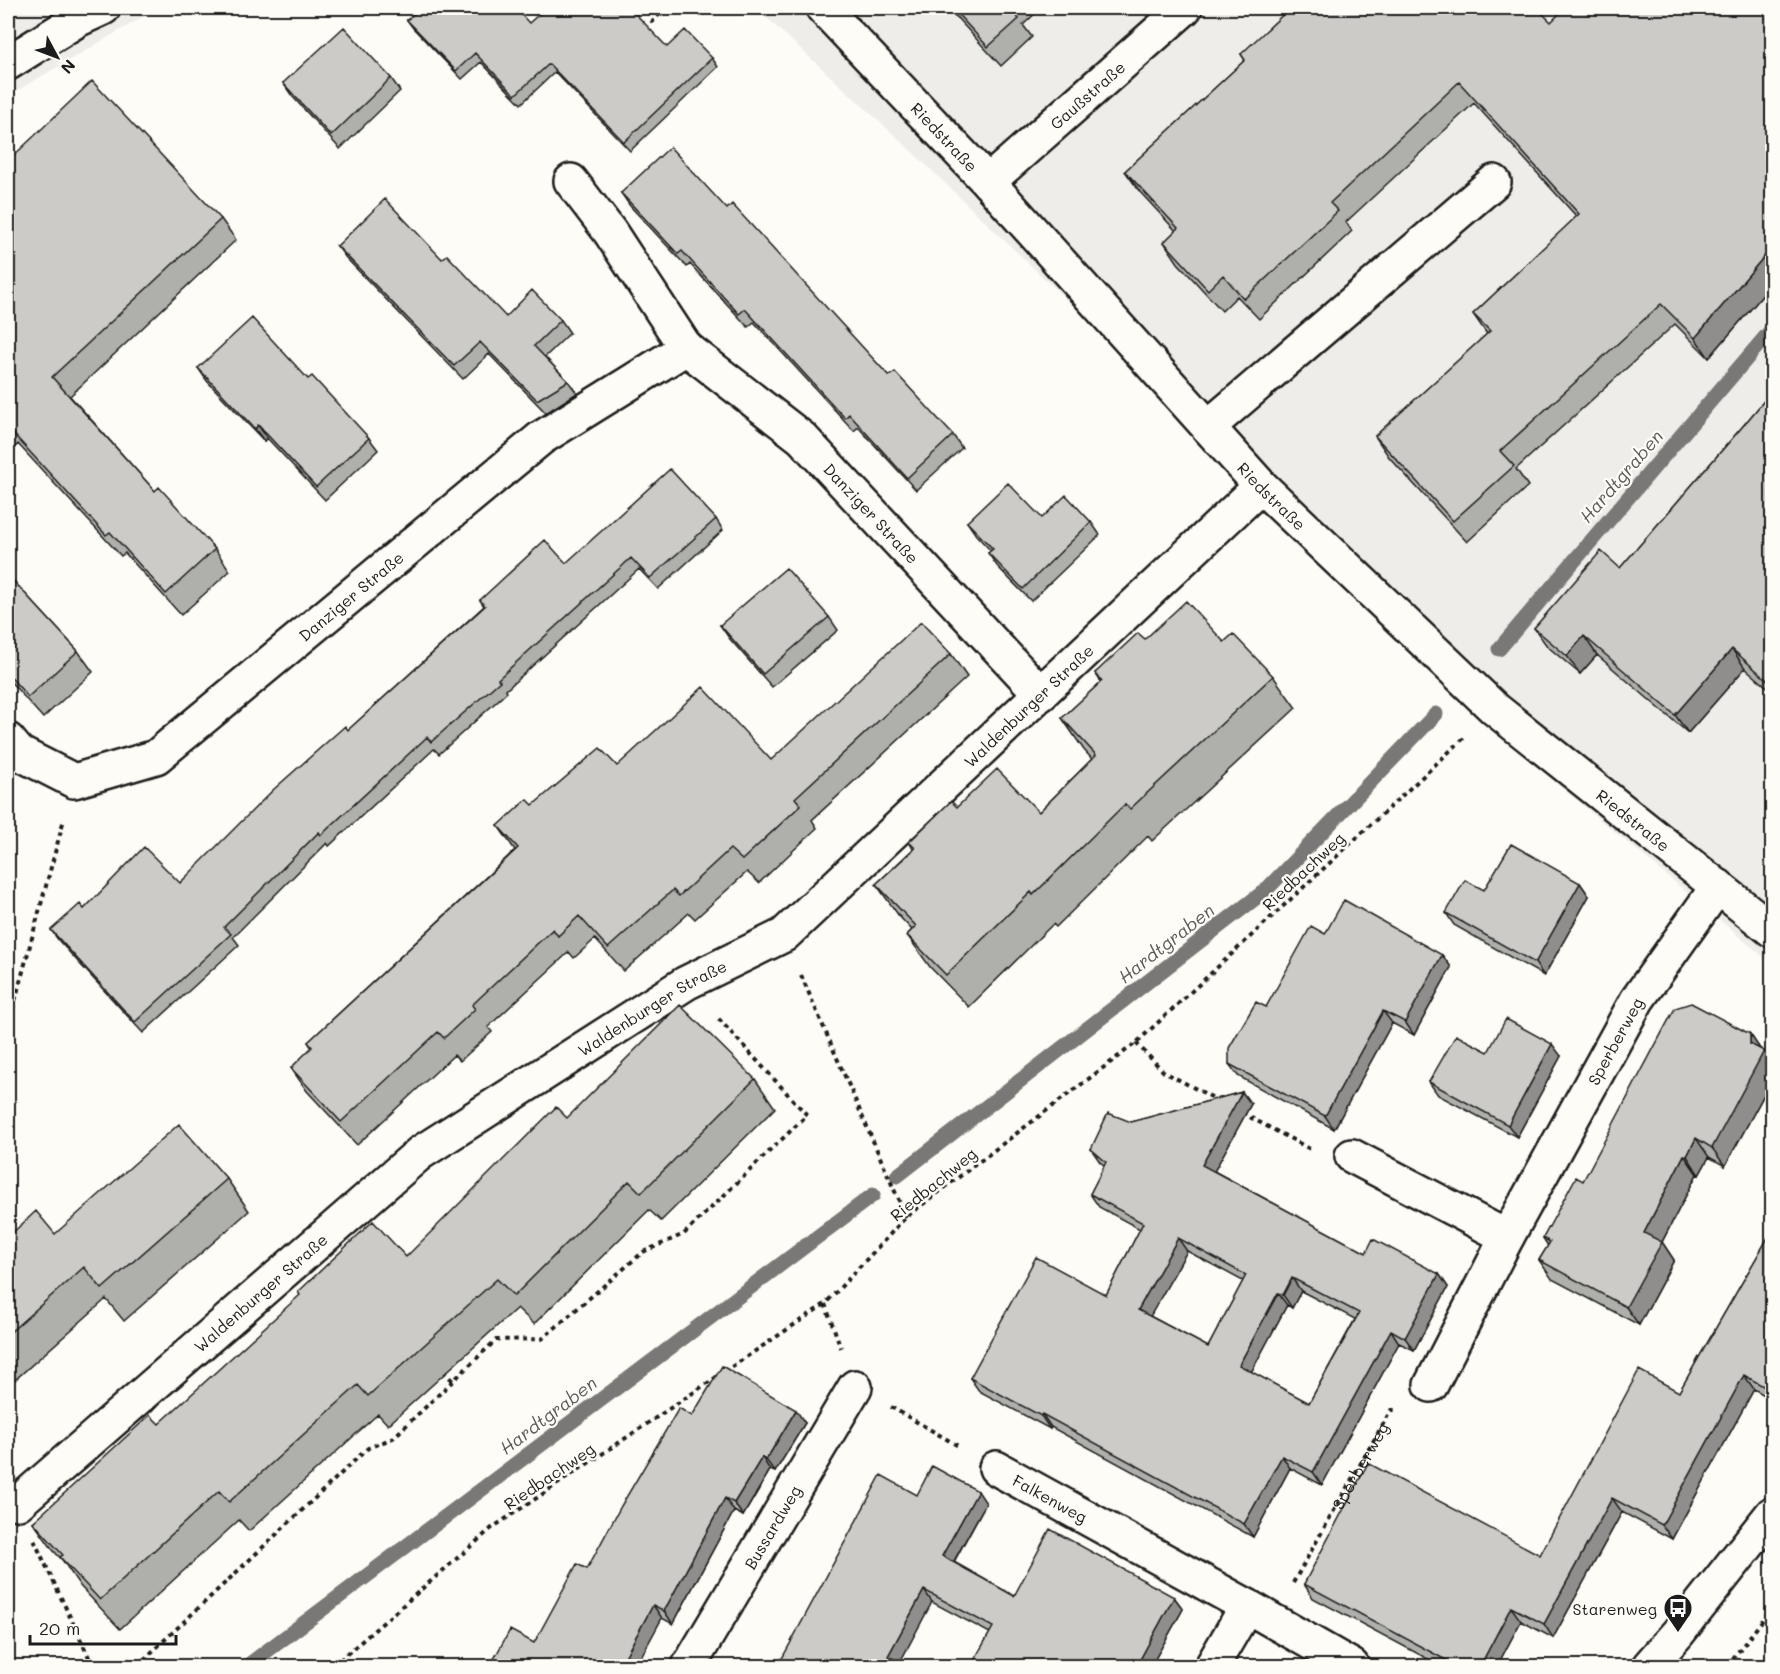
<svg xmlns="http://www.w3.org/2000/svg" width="1780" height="1674" font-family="Mali,sans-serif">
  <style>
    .built { fill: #eeede9 }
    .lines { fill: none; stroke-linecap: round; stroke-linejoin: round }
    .stream { stroke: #797876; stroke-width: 15 }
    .minor-casing { stroke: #1c1c1c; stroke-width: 38 }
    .path { stroke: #1c1c1c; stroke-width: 4; stroke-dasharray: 4.5 4.5; stroke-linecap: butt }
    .minor { stroke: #fdfcf7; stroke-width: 33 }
    .wall { fill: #afafac; stroke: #1c1c1c; stroke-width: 1.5; fill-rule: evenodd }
    .shaded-wall { fill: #8f8e8c; stroke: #1c1c1c; stroke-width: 1.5 }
    .building { fill: #cccbc8; stroke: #1c1c1c; stroke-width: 1.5; fill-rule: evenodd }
    .labels { text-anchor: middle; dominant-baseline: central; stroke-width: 4.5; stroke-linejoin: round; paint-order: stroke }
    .street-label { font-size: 16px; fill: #1c1c1c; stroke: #fdfcf7 }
    .poi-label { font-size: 16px; fill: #1c1c1c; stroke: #fdfcf7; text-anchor: end }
    .water-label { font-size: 18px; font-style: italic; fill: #5a5a58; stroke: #fdfcf7 }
  </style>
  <rect width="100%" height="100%" fill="#fdfcf7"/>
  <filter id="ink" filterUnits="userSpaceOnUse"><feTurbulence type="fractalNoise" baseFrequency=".0167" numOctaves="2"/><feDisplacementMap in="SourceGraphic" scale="12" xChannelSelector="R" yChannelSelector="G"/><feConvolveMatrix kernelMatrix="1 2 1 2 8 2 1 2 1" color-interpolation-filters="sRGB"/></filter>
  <g filter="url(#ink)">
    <path class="built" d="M8,8H158L8,96Z
      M756,8H1772V964L1467,708L1197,425L902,142Z"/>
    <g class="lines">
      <path class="stream" d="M1499,649L1772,329
        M897,1176L1266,890L1436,714
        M247,1666L873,1195"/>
      <g class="minor-casing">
        <g id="minor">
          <path id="s2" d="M823,8L988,182L1261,486L1495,709L1772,930"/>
          <path d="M8,63L77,20L103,8"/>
          <path id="s3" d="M571,181L610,232L686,348L802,438L1041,694"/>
          <path id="s4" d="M988,182L1185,8"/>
          <path d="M1208,427L1494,182"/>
          <path id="s5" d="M8,740L19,753L74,781L156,757L541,438L686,348"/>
          <path d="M1352,1156L1507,1237"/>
          <path id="s6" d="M1431,1385L1507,1237L1637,1000L1718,886"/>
          <path id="s7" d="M996,1468L1247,1606L1352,1666"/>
          <path id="s8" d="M18,1503L420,1153L686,983L784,935L1261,486"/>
          <path id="s9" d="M689,1666L855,1387"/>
          <path d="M1212,1666L1247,1606"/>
          <path d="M1649,1666L1678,1633L1772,1514"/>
        </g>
      </g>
      <g class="path">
        <path d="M645,30L665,8"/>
        <path d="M801,975L906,1217"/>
        <path d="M8,1027L64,819"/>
        <path d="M1136,1043L1164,1072L1219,1101"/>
        <path d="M1242,1113L1312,1150"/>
        <path d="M825,1304L841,1348"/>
        <path d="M443,1371L453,1381"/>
        <path d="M724,1372L825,1304L906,1217L1136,1043L1464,738"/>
        <path d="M891,1407L960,1447"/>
        <path d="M34,1540L93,1666"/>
        <path id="s1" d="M1293,1583L1391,1410H1397"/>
        <path d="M137,1666L368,1448L393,1438L496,1340L542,1339L643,1252L684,1234L807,1115L716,1016"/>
        <path d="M333,1666L492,1528L718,1376"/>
        <path d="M1727,1666L1772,1608"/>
      </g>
      <use href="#minor" class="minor"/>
    </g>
    <path class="wall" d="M948,8H1041L1023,25L1032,37L1001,66Z
      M1773,8V283L1709,358L1675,324L1516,469L1528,486L1467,542L1389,457L1375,436L1487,334L1473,314L1577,217L1474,103L1346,222L1352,231L1259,319L1237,296L1222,311L1178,263L1164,242L1176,231L1140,192L1125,171L1245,60L1241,54L1551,22Z
      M407,20L529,23L667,47L712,58L718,67L630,151L555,72L521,104L481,62L462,79L413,28Z
      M391,78L400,91L340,149L292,96L283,83Z
      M8,161L221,219L236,240L70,396L155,491L215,549L230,571L181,615L125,553L121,556L18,444L8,454Z
      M621,193L727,209L889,376L953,435L962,448L916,490L858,427L854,431L754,322L748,327L690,264L687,267L630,206Z
      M337,246L506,317L561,320L570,333L545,357L568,381L577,393L546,413L489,354L463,379L346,258Z
      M198,368L308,379L369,438L378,450L325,500L267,438L264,441L207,381Z
      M1773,390V692L1745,668L1688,733L1597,655L1580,674L1547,646L1534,628L1620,568L1743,426Z
      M1042,518L1091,522L1100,535L1031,601L997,566L988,553L991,551L976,535L967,522Z
      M716,519L723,530L658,589L639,569L506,690L507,692L439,754L434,749L329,846L327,843L233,937L239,945L143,1033L59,941L51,930L84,909L180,883L348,730L484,606L480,600L566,563Z
      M8,575L78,651L93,672L43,718L8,679Z
      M829,617L838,630L772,687L729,638L720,625Z
      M1145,639L1224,642L1273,676L1296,708L1152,841L1148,836L1056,927L1053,924L969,1007L930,967L907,935L912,930L899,916L876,884L913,849L909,842L1039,812L1092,759L1084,750L1062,718L1101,682L1095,673Z
      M951,654L967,677L812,820L817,828L759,883L747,872L695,919L689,913L624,971L595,939L574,958L569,952L488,1027L492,1032L460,1061L454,1055L357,1145L307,1091L291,1068L312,1048L308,1042L515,850L498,826L533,805L617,766L771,760Z
      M1580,883L1589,896L1544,976L1454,925L1446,913L1484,890Z
      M1325,934L1442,955L1451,967L1414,1035L1392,1023L1334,1129L1238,1076L1229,1064L1266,1007Z
      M1750,1034L1759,1048L1764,1051L1773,1062V1078L1725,1166L1709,1157L1699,1175L1697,1174L1662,1242L1674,1260L1639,1325L1552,1279L1539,1260L1548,1246L1543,1238L1583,1181Z
      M1488,1052L1561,1056L1517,1137L1438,1095L1429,1082Z
      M755,1079L775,1108L661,1221L649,1210L534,1324L517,1308L388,1425L378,1414L249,1531L239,1520L120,1629L80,1586L63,1561L53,1550L33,1522L159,1424L406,1257L567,1118Z
      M1242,1092L1251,1104L1214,1171L1366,1253L1439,1274L1448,1287L1414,1350L1399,1343L1322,1485L1290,1468L1253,1537L1051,1427L1050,1429L979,1391L970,1378L1106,1295L1140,1229L1099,1207L1090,1194L1105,1166L1100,1162L1091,1149L1131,1122ZM1187,1251L1243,1281L1208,1347L1150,1316ZM1301,1291L1355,1319L1309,1403L1251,1372L1287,1305L1292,1308Z
      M227,1179L249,1211L124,1321L106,1299L8,1386V1237L55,1234Z
      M1773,1229V1400L1754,1389L1672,1539L1622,1512L1553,1638L1521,1621L1497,1666H1441L1313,1598L1304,1584L1540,1555L1679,1392Z
      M692,1416L805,1423L775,1472L770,1470L743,1516L734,1511L673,1624L662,1618L534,1643L587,1569Z
      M917,1495L986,1503L954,1562L1014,1596L1174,1597L1183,1609L1151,1666H971L990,1633L932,1602L778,1666Z"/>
    <path class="shaded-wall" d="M1773,246V283L1709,358L1695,338Z
      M258,425L267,438L264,441L255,429Z
      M1584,636L1597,655L1580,674L1567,656Z
      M1732,649L1745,668L1688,733L1675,715Z
      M1580,883L1589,896L1544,976L1535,963Z
      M1442,955L1451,967L1414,1035L1405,1022Z
      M1383,1011L1392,1023L1334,1129L1325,1116Z
      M1750,1034L1763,1053L1764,1051L1773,1062V1078L1725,1166L1712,1148L1750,1044Z
      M1552,1044L1561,1056L1517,1137L1508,1125Z
      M1242,1092L1251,1104L1211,1177L1202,1165Z
      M1696,1138L1709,1157L1699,1175L1687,1156Z
      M1684,1155L1697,1174L1662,1242L1674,1260L1639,1325L1626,1307L1644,1233Z
      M1178,1238L1187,1251L1147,1322L1138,1310Z
      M1439,1274L1448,1287L1414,1350L1405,1338Z
      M1292,1278L1301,1291L1292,1308L1283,1295Z
      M1278,1293L1287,1305L1248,1378L1239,1365Z
      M1391,1330L1399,1343L1322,1485L1313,1472Z
      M1744,1375L1754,1389L1672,1539L1662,1525Z
      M796,1410L805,1423L775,1472L766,1460Z
      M1042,1414L1051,1427L1050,1429L1041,1416Z
      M1282,1456L1290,1468L1253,1537L1244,1524Z
      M762,1457L770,1470L743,1516L734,1503Z
      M978,1491L986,1503L950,1568L942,1556Z
      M725,1498L734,1511L673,1624L664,1611Z
      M1612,1498L1622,1512L1553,1638L1544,1624Z
      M924,1590L932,1602L898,1666L888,1656Z
      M1174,1597L1183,1609L1151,1666H1138L1137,1665Z
      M653,1605L662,1618L636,1666H620Z
      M1511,1607L1521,1621L1497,1666H1480Z"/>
    <path class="building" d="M420,8H515L529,23L546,8H630L667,47L685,30L712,58L624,142L549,64L515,95L475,53L456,71L407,20Z
      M952,8H1009L1019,19L988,47Z
      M1290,8H1537L1551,22L1565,8H1773V246L1695,338L1661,304L1500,451L1514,466L1453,521L1375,436L1490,331L1473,314L1579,214L1459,82L1330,203L1338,211L1244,299L1223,275L1208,290L1164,242L1178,228L1125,171L1245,60L1241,54Z
      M344,27L391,78L331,136L283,83Z
      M92,81L221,219L52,377L155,491L159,487L215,549L166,594L110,532L106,535L8,428V161Z
      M670,147L727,209L732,204L889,376L895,372L953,435L907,478L849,414L845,418L745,309L739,314L682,251L678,254L621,193Z
      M385,199L442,259L447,255L506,317L532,290L561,320L534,346L568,381L537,400L480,342L454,366L337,246Z
      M252,318L308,379L312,376L369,438L316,487L258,425L255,429L198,368Z
      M1773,390V685L1732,649L1675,715L1584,636L1567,656L1534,628L1601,551L1620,568L1743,426Z
      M670,469L716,519L650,578L631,558L498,679L500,681L431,742L427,737L321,835L319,832L224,927L231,934L135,1022L51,930L80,904L84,909L144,847L180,883L273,790L345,726L348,730L485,606L480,600L545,540L566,563Z
      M1008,483L1042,518L1066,495L1091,522L1023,589L988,553L993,549L967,522Z
      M786,568L829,617L763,674L720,625Z
      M8,575L78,651L28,697L8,674Z
      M1186,601L1224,642L1233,634L1273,676L1130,809L1125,804L1033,895L1031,892L946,975L907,935L916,926L876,884L915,848L909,842L951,801L957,807L997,769L1039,812L1096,755L1062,718L1102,681L1095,673L1138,633L1145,639Z
      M921,622L951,654L795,798L801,805L742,860L730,849L679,896L673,890L608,948L579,916L558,936L553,929L472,1005L475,1009L444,1038L438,1032L341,1122L291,1068L312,1047L308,1042L518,848L498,826L527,799L533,805L600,748L617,766L703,687L771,760Z
      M1511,844L1580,883L1535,963L1446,913L1465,880L1484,890Z
      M1344,900L1442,955L1405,1022L1383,1011L1325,1116L1229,1064V1048L1256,1002L1266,1007L1311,926L1325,934Z
      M1691,1003L1750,1034V1044L1764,1051L1712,1148L1696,1138L1687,1156L1684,1155L1644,1233L1662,1242L1626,1307L1539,1260L1550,1242L1543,1238L1576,1177L1583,1181L1675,1008Z
      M680,1005L755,1079L641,1193L629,1181L514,1296L497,1279L368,1396L358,1385L229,1502L219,1491L100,1600L60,1557L63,1555L33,1522L150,1415L159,1424L300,1295L298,1292L373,1221L406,1257L556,1107L567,1118Z
      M1506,1019L1552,1044L1508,1125L1429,1082L1456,1035L1488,1052Z
      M1242,1092L1202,1165L1366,1253L1373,1239L1439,1274L1405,1338L1391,1330L1313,1472L1282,1456L1244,1524L1042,1414L1041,1416L970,1378L1036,1257L1106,1295L1143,1223L1090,1194L1106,1162L1091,1149L1108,1113L1131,1122ZM1178,1238L1246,1275L1208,1347L1138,1310ZM1292,1278L1359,1313L1309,1403L1239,1365L1278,1293L1283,1295Z
      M179,1124L227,1179L102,1289L84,1267L8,1334V1237L36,1211L55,1234Z
      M1773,1229V1385L1770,1390L1744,1375L1662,1525L1612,1498L1544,1624L1511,1607L1480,1666H1457L1304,1584L1368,1463L1540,1555L1639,1370L1679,1392Z
      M722,1366L796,1410L766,1460L762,1457L734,1503L725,1498L664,1611L653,1605L620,1666H490L510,1630L534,1643L577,1564L587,1569L621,1506L679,1408L692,1416Z
      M932,1466L978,1491L942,1556L1014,1596L1050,1529L1174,1597L1137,1665L1134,1663L1132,1666H971L993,1627L924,1590L888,1656L907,1666H778L881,1475L917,1495Z"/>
  </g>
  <defs>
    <g id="bus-pin" transform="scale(1.5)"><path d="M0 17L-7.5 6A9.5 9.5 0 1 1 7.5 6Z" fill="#1c1c1c" stroke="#fdfcf7"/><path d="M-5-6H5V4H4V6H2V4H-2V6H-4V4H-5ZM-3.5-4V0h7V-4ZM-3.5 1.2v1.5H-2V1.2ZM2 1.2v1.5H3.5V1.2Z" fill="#fff"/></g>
  </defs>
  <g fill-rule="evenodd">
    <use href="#bus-pin" x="1678" y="1608"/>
  </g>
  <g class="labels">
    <g class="street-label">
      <text stroke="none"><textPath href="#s4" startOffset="132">Gaußstraße</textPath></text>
      <text stroke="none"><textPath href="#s2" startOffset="177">Riedstraße</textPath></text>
      <text stroke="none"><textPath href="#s2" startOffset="663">Riedstraße</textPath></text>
      <text stroke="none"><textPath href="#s3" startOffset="452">Danziger Straße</textPath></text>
      <text stroke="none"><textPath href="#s5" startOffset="417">Danziger Straße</textPath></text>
      <text stroke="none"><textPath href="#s8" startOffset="1293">Waldenburger Straße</textPath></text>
      <text stroke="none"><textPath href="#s2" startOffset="1149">Riedstraße</textPath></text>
      <text transform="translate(1303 871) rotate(-43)">Riedbachweg</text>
      <text stroke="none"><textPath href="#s8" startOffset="807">Waldenburger Straße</textPath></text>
      <text stroke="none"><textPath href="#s6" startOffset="390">Sperberweg</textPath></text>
      <text transform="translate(933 1184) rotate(-39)">Riedbachweg</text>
      <text stroke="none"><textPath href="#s8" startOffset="321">Waldenburger Straße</textPath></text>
      <text stroke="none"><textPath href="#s1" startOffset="135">Sperberweg</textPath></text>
      <text transform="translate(549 1476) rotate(-34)">Riedbachweg</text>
      <text stroke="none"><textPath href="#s7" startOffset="62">Falkenweg</textPath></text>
      <text stroke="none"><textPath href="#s9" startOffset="162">Bussardweg</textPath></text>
    </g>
    <g class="poi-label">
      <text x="1657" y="1608">Starenweg</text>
    </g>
    <g class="water-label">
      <text transform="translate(1621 476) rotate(-49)">Hardtgraben</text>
      <text transform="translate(1166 943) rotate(-38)">Hardtgraben</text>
      <text transform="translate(548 1415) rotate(-37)">Hardtgraben</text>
    </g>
  </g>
  <rect width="1780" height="1674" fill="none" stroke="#fdfcf7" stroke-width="30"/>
  <rect x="15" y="15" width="1750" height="1644" fill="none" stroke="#1c1c1c" stroke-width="2" filter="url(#ink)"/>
  <g transform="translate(57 57) rotate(131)" stroke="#fdfcf7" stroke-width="4.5" paint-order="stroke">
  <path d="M0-4.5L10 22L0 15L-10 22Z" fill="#1c1c1c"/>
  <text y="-9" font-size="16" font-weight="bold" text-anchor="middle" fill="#1c1c1c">N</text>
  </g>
  <path d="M30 1635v9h146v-9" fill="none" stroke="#1c1c1c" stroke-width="3"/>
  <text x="39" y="1635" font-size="18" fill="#1c1c1c" stroke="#fdfcf7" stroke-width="4.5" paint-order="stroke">20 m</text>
</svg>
